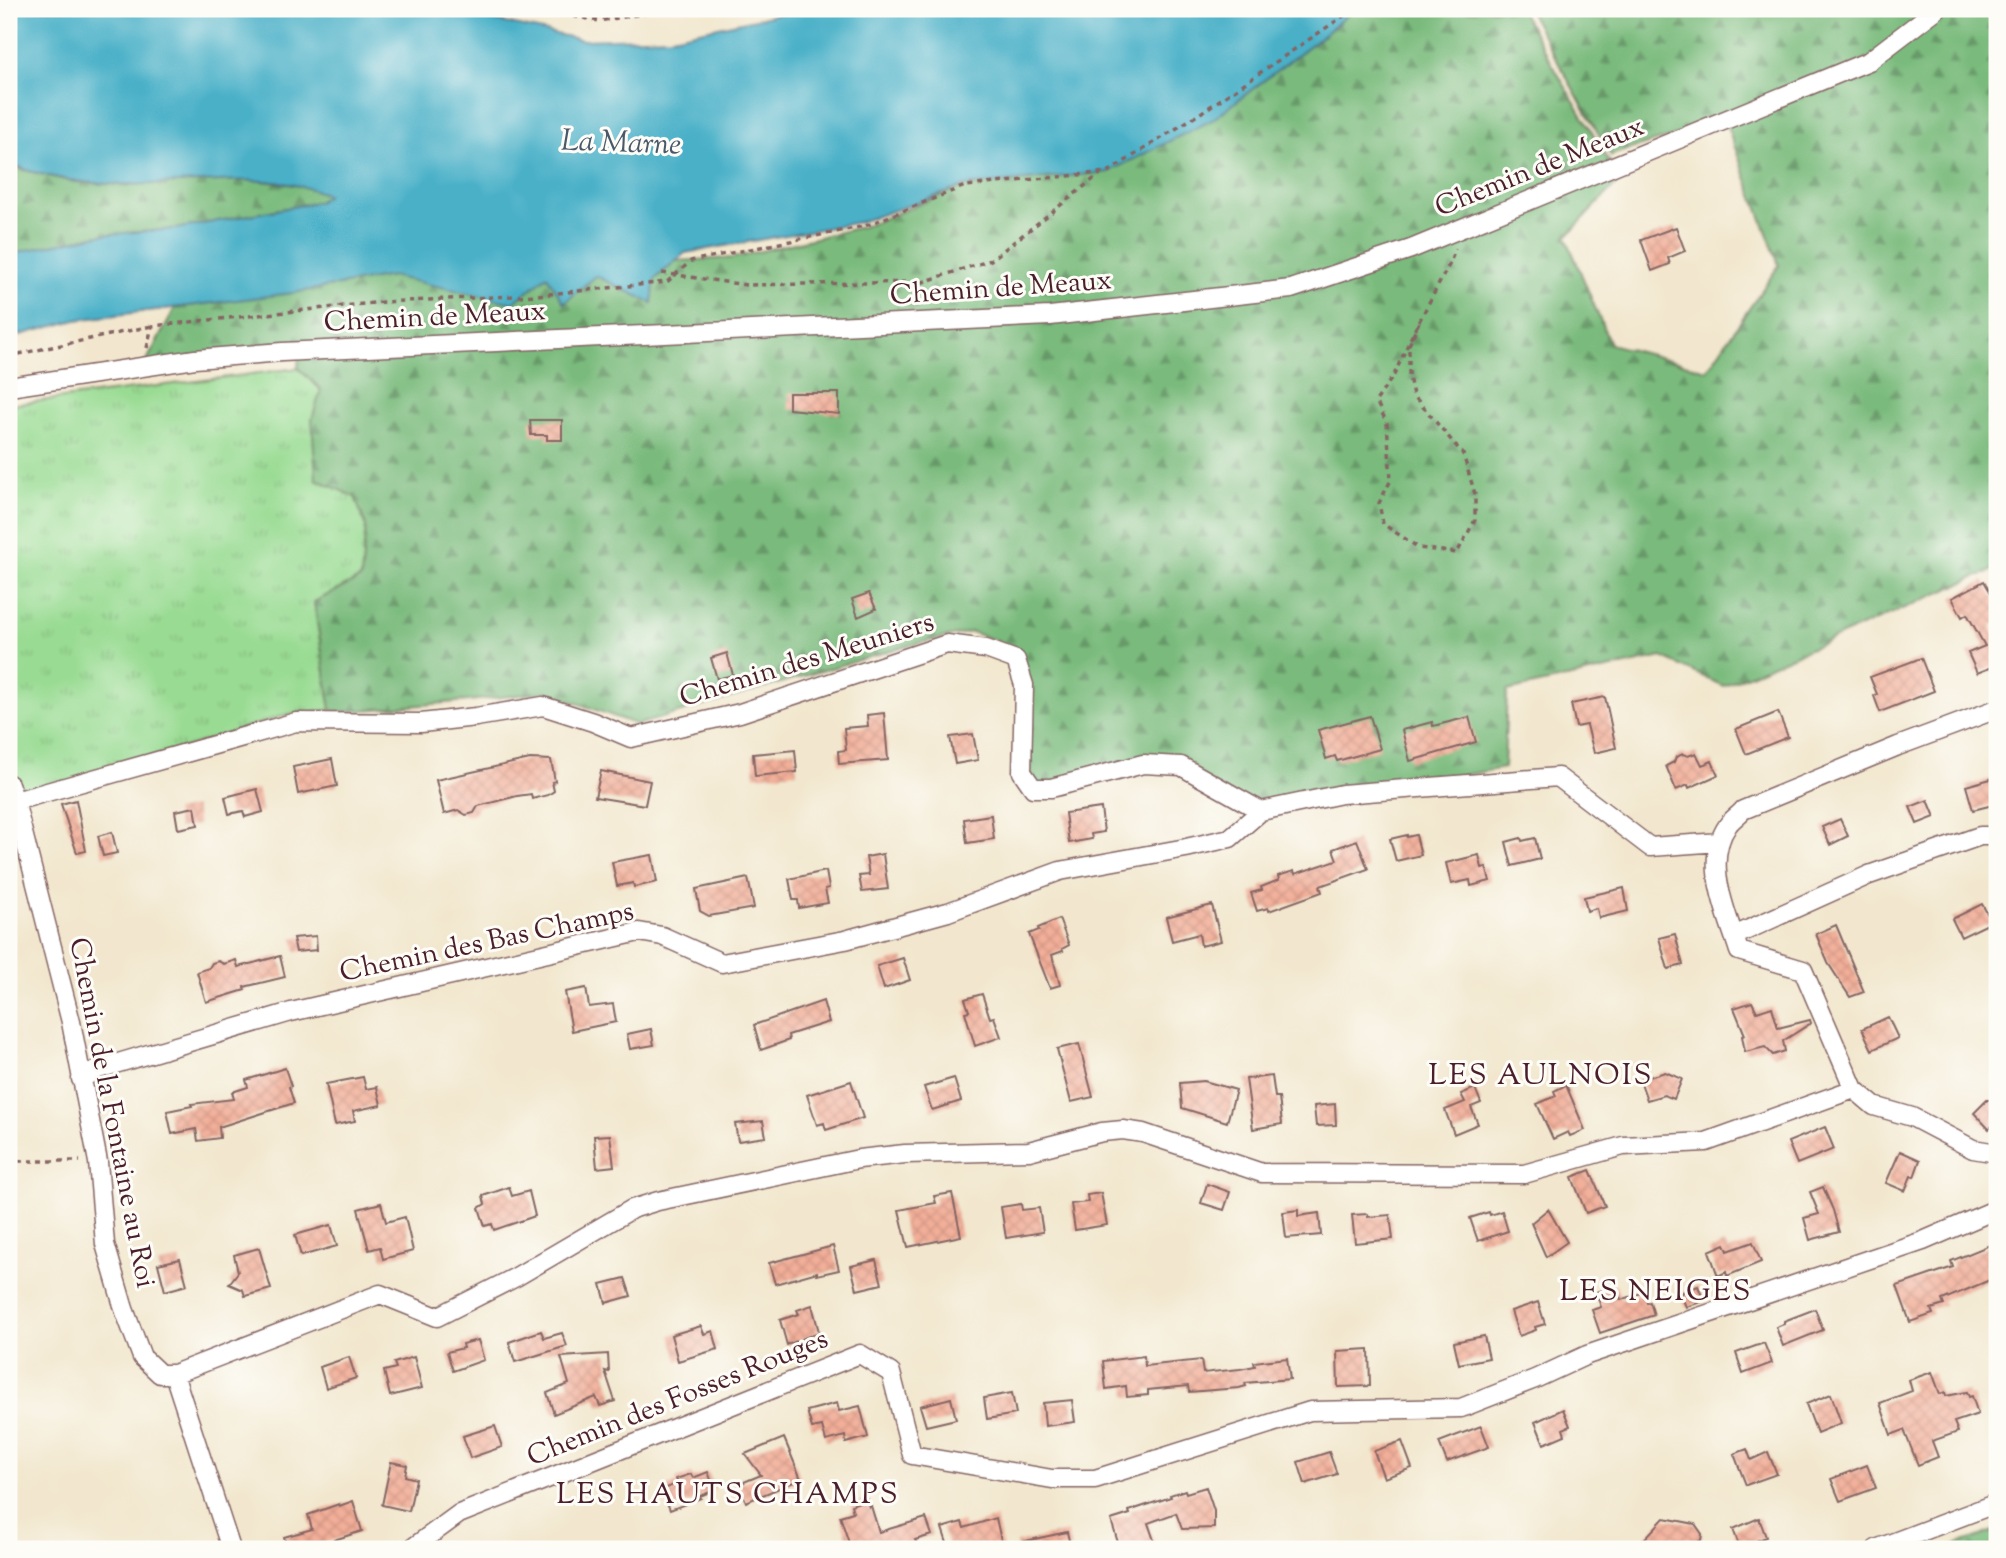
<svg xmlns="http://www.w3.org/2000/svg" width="2006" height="1558" font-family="'Sorts Mill Goudy',serif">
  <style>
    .grass { fill: url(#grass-tufts); stroke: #727d5f; stroke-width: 2 }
    .forest { fill: url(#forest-firs); stroke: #626d54; stroke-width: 2 }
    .water { fill: #49b0c8; stroke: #4a687a; stroke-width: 2 }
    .building { fill: url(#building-cross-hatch) }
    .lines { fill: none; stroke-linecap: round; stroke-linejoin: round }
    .minor-casing { stroke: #856564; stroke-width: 21 }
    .path { stroke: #856564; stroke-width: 3.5; stroke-dasharray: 5 5; stroke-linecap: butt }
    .minor { stroke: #fff; stroke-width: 18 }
    .labels { text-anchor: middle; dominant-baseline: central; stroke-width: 6; stroke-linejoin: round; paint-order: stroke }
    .street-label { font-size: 28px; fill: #4a1f2b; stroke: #fdfcf7 }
    .water-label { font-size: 30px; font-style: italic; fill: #4a596a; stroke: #fdfcf7 }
    .neighbourhood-label { font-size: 30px; letter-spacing: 2px; fill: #4a1f2b; stroke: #fdfcf7 }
  </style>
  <defs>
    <pattern id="grass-tufts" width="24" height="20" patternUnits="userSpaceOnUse" patternTransform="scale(1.75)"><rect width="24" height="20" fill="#99db93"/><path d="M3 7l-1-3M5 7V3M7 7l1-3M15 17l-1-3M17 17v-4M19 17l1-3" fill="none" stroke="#85bc7f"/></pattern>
    <pattern id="forest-firs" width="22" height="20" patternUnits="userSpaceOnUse" patternTransform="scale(1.75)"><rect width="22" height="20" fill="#7abb7d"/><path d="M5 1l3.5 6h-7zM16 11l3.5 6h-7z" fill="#669767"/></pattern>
    <pattern id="building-cross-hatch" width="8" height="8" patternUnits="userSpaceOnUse" patternTransform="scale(1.75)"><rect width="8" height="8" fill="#f2af99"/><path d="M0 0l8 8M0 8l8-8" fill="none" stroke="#d19684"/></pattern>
  </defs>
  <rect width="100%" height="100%" fill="#fdfcf7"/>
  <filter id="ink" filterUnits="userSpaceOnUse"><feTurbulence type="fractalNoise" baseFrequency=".0143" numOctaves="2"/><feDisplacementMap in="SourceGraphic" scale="14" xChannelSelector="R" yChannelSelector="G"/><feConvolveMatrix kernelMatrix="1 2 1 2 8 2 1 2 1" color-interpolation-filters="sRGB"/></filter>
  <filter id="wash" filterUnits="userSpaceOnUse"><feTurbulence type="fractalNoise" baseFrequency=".00686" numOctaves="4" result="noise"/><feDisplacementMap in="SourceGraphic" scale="28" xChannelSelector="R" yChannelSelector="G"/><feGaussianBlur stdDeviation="1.57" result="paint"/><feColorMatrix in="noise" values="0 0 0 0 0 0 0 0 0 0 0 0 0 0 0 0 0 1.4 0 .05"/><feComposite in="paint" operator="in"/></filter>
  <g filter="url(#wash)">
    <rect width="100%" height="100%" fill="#f2e7ce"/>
    <path class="grass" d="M298,368L321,390L312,420L355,497L366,526L361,578L314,602L331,710L289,714L15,801L9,784V405Z"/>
    <path class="forest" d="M1354,9H1520L1620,180L1566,237L1610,344L1707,370L1779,265L1725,121L1617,153L1611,156L1528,9H1997V568L1723,686L1662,657L1507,691L1504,768L1261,811L1181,766L1033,788L1015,647L971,632L910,645L637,725L547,692L468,701L341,712L331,710L314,602L361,578L366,526L355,497L316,479L312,420L321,389L298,368L299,356L144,366L175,308L391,276L732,258L865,226L965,186L1108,172L1325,34Z
      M9,161L20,169L74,182L124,185L246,179L304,186L328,195L318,202L176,229L99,235L9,254Z
      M1997,1530V1549H1945Z"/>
    <path class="water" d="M9,9H442L583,40L672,37L802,9H1354L1325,34L1212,120L1108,172L965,186L860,222L685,253L655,279L652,303L596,276L564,303L547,276L513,303L391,276L293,293L76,320L9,338V254L99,235L176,229L318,202L327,195C287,177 242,180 200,182C151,184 102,188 54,177C38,173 23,171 9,161Z"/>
    <g id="blocks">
      <path class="building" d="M1676,227L1685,251L1668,258L1670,264L1652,271L1641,240Z
        M789,393H839V414L789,409Z
        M530,420H562V440H547V435H531Z
        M1984,581L1997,603V622L1991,626L1997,641V670L1995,666L1977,673L1968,653L1985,646L1967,614L1962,617L1952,598Z
        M869,593L876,609L858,617L852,599Z
        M727,653L733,675L717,679L711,658Z
        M1921,658L1934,691L1880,712L1874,696L1877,694L1870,677Z
        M1605,697L1616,748L1594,753L1587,725L1576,727L1571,704Z
        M1778,712L1788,737L1746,754L1736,729Z
        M884,713L888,760L839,764L838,751L846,750L844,728L868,726L867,715Z
        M1370,716L1380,749L1337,761L1335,756L1326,759L1318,730Z
        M1469,717L1476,742L1410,761L1402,730L1432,722L1433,726Z
        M973,734L978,760L955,764L950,737Z
        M795,750L797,772L755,776L753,754Z
        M1696,753L1702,765L1712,761L1718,775L1689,788L1688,785L1676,790L1666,766L1674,762L1676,757L1683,754L1688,756Z
        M332,759L337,786L298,794L293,767Z
        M530,759L551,760L555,781L552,782L554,791L548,795L532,799L531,794L517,796L478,806L474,813L466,815L458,810L444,814L436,780Z
        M601,771L650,781L645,805L595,797Z
        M1994,778L1997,791V804L1973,810L1966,786Z
        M257,789L263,812L245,817L243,811L229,814L225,797Z
        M76,800L86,851L77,853L61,804Z
        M1928,800L1935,817L1917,824L1910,807Z
        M195,807L198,825L178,829L175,811Z
        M1101,808L1104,832L1091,834L1092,839L1069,843L1065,813Z
        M991,815L994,839L967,843L964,819Z
        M1840,819L1848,836L1830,845L1822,827Z
        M112,832L117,853L103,856L98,836Z
        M1407,835V837L1416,835L1421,855L1396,861L1390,839Z
        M1521,838L1522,841L1535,838L1540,859L1512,866L1506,842Z
        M1357,840L1368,869L1320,886L1322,892L1269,911L1268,908L1257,911L1251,893L1262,890L1261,887L1279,880L1278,876L1294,871L1295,874L1337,860L1333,849Z
        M883,854L888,889L862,892L859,876L869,875L866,857Z
        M652,855L657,882L634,887L633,883L617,886L612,862Z
        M1479,855L1482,868L1486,867L1490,881L1471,886L1470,880L1451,884L1446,863Z
        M826,871L829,888L825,889L828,903L799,908L798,900H793L789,879Z
        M748,878L754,908L709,916L700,911L696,889Z
        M1624,888L1628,911L1599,918L1597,908L1587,911L1584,897Z
        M1982,904L1992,922L1961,937L1952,919Z
        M1212,905L1221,941L1201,946L1199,934L1172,941L1166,917Z
        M1059,919L1069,945L1062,949L1063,951L1052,955L1060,985L1050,988L1029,934L1039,930L1038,928Z
        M1836,925L1864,992L1850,997L1828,963L1816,934Z
        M1675,934L1683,965L1668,969L1659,938Z
        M316,936L317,950L296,952L293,938Z
        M280,956L285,977L244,987L245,990L206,1002L197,972L209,968L212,963L218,961L224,964L236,960L238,967Z
        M903,958L910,980L884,989L877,966Z
        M586,988L589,1007L613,1004L616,1022L572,1031L565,992Z
        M982,994L990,1018L994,1017L1001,1037L975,1046L965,1012L969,1011L965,999Z
        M823,1001L829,1022L788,1035L789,1040L761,1050L754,1025Z
        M1752,1002L1757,1012L1772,1007L1778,1028L1810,1020L1811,1023L1783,1041L1785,1051L1773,1055L1765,1047L1745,1052L1742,1036L1745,1035L1734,1008Z
        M1888,1017L1898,1038L1872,1050L1862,1029Z
        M651,1029L654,1045L630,1049L627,1034Z
        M1079,1044L1093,1097L1071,1102L1057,1049Z
        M285,1068L291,1086L289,1087L294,1103L219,1127L220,1138L198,1141L196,1129L172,1134L167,1111L192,1106L191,1104L234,1099L232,1092L248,1087L246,1080Z
        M1665,1072L1682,1079L1674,1099L1664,1095L1647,1100L1640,1080Z
        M1272,1076L1275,1097H1279L1282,1124L1253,1129L1246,1079Z
        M363,1077L366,1089L377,1087L381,1105L353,1111L355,1121L335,1125L326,1084Z
        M954,1078L961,1101L932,1110L924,1087Z
        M851,1081L863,1118L826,1130L824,1123L817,1125L807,1095Z
        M1204,1081L1236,1090L1227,1122L1182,1108L1180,1083Z
        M1566,1085L1585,1130L1570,1136L1568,1132L1553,1139L1537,1104L1556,1096L1554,1091Z
        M1475,1088L1481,1103L1471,1107L1478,1124L1454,1134L1445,1110L1465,1102L1461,1094Z
        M1987,1100H1997V1121L1989,1129L1974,1113Z
        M1335,1104L1336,1125L1316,1126L1314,1106Z
        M763,1121L766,1137L738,1141L735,1124Z
        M1825,1127L1834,1149L1797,1164L1788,1142Z
        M610,1135L614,1166L597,1168L594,1136Z
        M1900,1151L1920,1160L1914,1177L1911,1176L1905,1191L1886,1183Z
        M1590,1170L1605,1206L1586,1213L1572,1177Z
        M1207,1184L1230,1192L1224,1210L1201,1203Z
        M509,1187L512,1196L529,1191L535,1216L494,1230L492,1224L485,1226L479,1208L485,1204L483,1196Z
        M1823,1187L1833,1210L1839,1232L1810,1240L1804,1218L1819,1214L1810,1192Z
        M952,1193L961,1236L908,1247L899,1210L936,1203L934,1196Z
        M1101,1193L1107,1225L1075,1230L1071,1204L1088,1202L1087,1195Z
        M381,1203L386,1222L405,1217L413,1251L383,1259L380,1247L369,1250L358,1209Z
        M1021,1204L1022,1210L1039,1208L1043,1232L1006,1238L1001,1207Z
        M1548,1209L1567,1242L1546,1257L1531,1223Z
        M1298,1210V1216L1319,1213L1321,1235L1286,1238L1283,1212Z
        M1502,1211L1508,1231L1478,1241L1470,1218L1489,1212L1490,1215Z
        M1368,1214V1217L1390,1215L1393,1239L1355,1243L1352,1215Z
        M331,1225L337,1246L301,1256L295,1235Z
        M1753,1242L1761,1262L1727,1276L1726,1272L1718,1276L1709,1251L1725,1244L1728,1251Z
        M1990,1245L1997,1262V1277L1942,1300L1944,1305L1931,1309L1933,1314L1910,1322L1897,1286L1953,1267L1951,1261Z
        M833,1246L839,1270L817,1275V1272L775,1284L769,1263Z
        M259,1248L271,1289L245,1296L243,1290L229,1284L238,1272L234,1255Z
        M180,1259L187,1285L165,1291L158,1264Z
        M876,1260L882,1284L857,1290L851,1266Z
        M625,1278L631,1296L606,1303L601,1284Z
        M1616,1285L1621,1300L1644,1292L1647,1303L1650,1302L1654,1315L1600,1333L1592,1310L1601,1307L1596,1292Z
        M1698,1286L1704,1301L1686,1307L1680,1293Z
        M1538,1302L1545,1324L1535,1327L1536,1330L1519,1336L1511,1311Z
        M812,1305L819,1332L787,1345L780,1320L799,1314L797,1310Z
        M1815,1309L1823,1330L1783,1346L1776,1327L1784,1324V1321Z
        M701,1326L704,1334L713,1331L718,1349L678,1361L671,1335Z
        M541,1331L544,1338L562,1333L567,1346L515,1362L509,1342Z
        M1484,1336L1489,1358L1459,1364L1454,1342Z
        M478,1340L484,1360L453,1371L447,1352L463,1348L462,1344Z
        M1764,1343L1772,1363L1743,1374L1736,1353Z
        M1369,1349L1370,1386L1338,1387L1337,1351Z
        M608,1354L609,1372L605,1371L615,1401L600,1406L596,1397L554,1414L547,1393L569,1384L561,1357Z
        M1144,1356L1145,1366L1201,1360L1203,1373L1240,1369L1255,1366L1254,1362L1287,1358L1290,1379L1245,1383L1246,1386L1239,1388L1189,1392L1188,1386L1148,1390V1395L1127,1397L1126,1386L1106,1389L1103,1361Z
        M349,1357L356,1378L326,1388L320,1367Z
        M414,1357L422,1388L390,1396L384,1371L396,1368L394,1363Z
        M1932,1372L1940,1394L1945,1392L1946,1396L1967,1392L1969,1397L1972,1396L1978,1414L1954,1422L1958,1432L1932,1441L1938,1457L1918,1465L1904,1430L1891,1435L1880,1403L1912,1391L1909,1380Z
        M1012,1393L1016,1414L987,1419L984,1398Z
        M1831,1394L1841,1423L1817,1433L1806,1404Z
        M951,1398L956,1419L926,1426L920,1406Z
        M1072,1400L1075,1422L1045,1426L1043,1403Z
        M837,1403L839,1411L860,1406L868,1437L846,1443L845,1436L826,1441L822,1426L812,1428L807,1411Z
        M1563,1409L1570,1426L1563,1429L1565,1435L1544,1444L1535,1422Z
        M495,1426L502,1447L470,1458L463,1436Z
        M1481,1426L1489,1447L1447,1462L1439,1442Z
        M784,1438L801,1479L746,1502L739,1484L761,1475L745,1454Z
        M1402,1441L1412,1468L1384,1478L1374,1451Z
        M1747,1449L1751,1460L1768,1452L1777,1474L1746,1485L1734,1454Z
        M1329,1452L1337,1474L1305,1484L1298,1462Z
        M391,1462L407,1465L405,1476L416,1479L409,1511L382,1505Z
        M1867,1465L1876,1488L1840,1501L1831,1479Z
        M708,1472L715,1490L700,1496L701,1498L670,1510L662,1490L678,1483L676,1479L691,1474L693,1478Z
        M1206,1487L1214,1511V1528L1182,1529L1176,1513L1148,1523L1157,1549H1120L1111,1520L1130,1514L1129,1511L1171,1497L1170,1495L1185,1490L1186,1493Z
        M867,1499L869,1507L871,1506L879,1532L926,1518L932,1535L915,1540L919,1549H851L840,1516L853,1512L851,1505Z
        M353,1501L362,1531L306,1549H288L284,1537L312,1529L308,1515L339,1504V1506Z
        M996,1518L1003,1549H949L942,1528L962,1522L964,1528Z
        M1664,1518L1695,1524L1702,1534L1701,1540L1692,1545L1679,1543L1676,1547H1668L1666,1549H1635Z
        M1759,1518L1766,1537L1740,1548L1733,1529Z
        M1067,1532L1071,1549H1017L1016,1543Z"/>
    </g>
  </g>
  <g filter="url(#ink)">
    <use href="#blocks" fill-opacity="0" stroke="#856564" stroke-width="2"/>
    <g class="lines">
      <g class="minor-casing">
        <path id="minor" d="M9,387L195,359L282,352L1050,316L1291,289L1411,249L1869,61L1937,9
          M1997,709L1898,746L1743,810C1739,815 1732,819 1728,825C1702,862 1727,913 1739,951L1803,970L1854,1089L1874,1106L1912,1117L1973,1149L1997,1153
          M9,784L15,801L71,1022L98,1162L105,1244L124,1309L142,1357L160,1374H174L231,1549
          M15,801L296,722L421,723L476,717L543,706L593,722L631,738L740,713L947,644L986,649L1016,660L1024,685L1022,772L1033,788H1051L1143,764L1181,766L1261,811L1342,794L1558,777L1650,847L1720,842
          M1734,936L1869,875L1980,836H1997
          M81,1079L98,1069L291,1012L639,932L662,936L722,963L845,940L948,912L1060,871L1186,848L1230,838L1261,811
          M174,1374L380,1294L437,1317L516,1277L632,1209L658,1201L859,1159L905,1154L1029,1151L1102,1132L1123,1130L1143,1133L1262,1173L1524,1174L1623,1146L1706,1142L1854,1089
          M411,1549L459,1514L860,1354L891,1373L912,1455L1052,1479H1095L1310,1411L1461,1408L1535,1379L1587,1355L1923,1241L1997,1209
          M1876,1549L1997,1503"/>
      </g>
      <path class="path" d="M534,9L599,21L673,9
        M662,273L746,285L923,282L991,260L1100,174
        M1419,322L1409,345V377L1413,395L1463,454L1475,494V520L1457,553L1419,548L1383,524L1379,503L1391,480L1387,423L1376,401L1394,375L1415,329L1450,263L1455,249
        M147,348L152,326L383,302L538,295L667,282L691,261L865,226L965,186L1108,172L1202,112L1354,9
        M9,356L152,326
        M9,1161H80"/>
      <use href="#minor" class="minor"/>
    </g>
  </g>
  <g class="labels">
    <g class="street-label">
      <text transform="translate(1540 168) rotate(-22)">Chemin de Meaux</text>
      <text transform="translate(1001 289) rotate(-4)">Chemin de Meaux</text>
      <text transform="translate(435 318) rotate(-3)">Chemin de Meaux</text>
      <text transform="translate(807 661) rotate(-17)">Chemin des Meuniers</text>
      <text transform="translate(487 943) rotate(-12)">Chemin des Bas Champs</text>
      <text transform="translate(111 1113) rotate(79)">Chemin de la Fontaine au Roi</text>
      <text transform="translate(678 1399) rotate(-22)">Chemin des Fosses Rouges</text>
    </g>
    <g class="water-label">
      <text transform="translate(621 144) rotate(2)">La Marne</text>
    </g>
    <g class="neighbourhood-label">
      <text x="1541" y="1076">LES AULNOIS</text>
      <text x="1656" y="1292">LES NEIGES</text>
      <text x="728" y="1495">LES HAUTS CHAMPS</text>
    </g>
  </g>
  <rect width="2006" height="1558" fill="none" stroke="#fdfcf7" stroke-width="35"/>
</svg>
